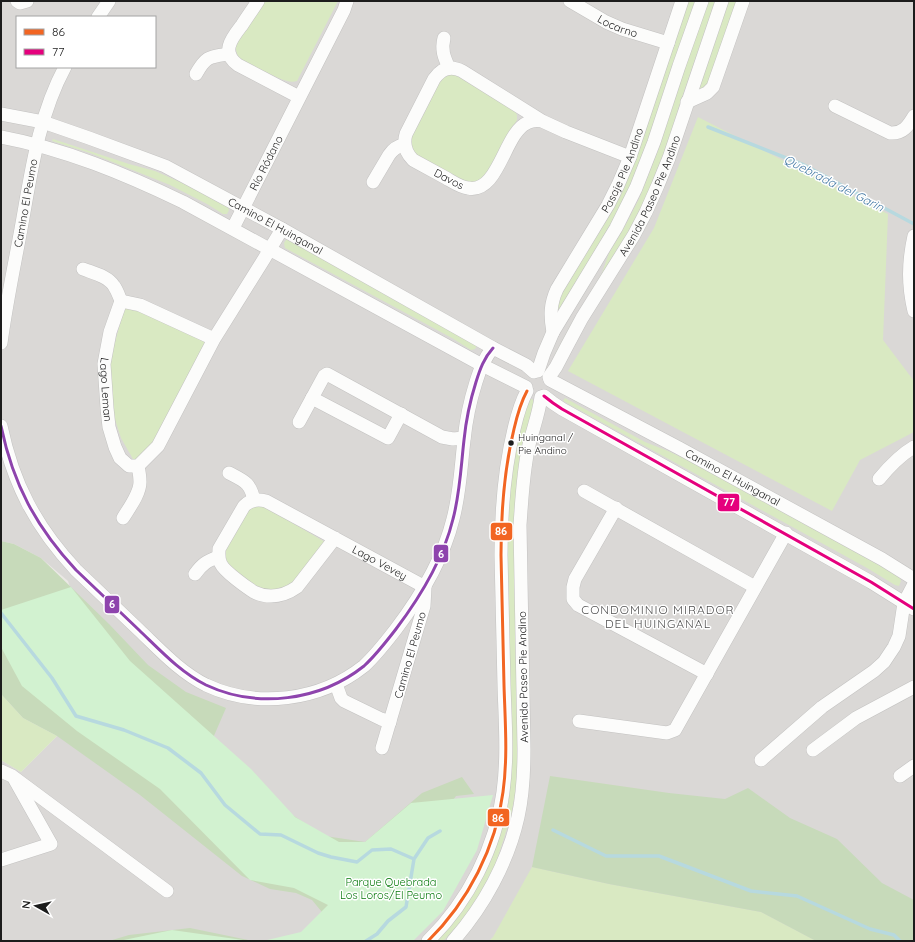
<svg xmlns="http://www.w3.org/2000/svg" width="915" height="942" font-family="Quicksand,sans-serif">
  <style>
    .residential { fill: #dad8d6; fill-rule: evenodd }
    .grass { fill: #d9e9c2 }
    .forest { fill: #c7daba }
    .park { fill: #d2f2d0 }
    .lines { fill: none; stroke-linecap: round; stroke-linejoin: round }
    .stream { stroke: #b7d9df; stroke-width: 3.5 }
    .minor-casing { stroke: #c3c2c1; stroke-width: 14 }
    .minor { stroke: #fcfcfb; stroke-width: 13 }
    .bus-1-casing { stroke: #fff; stroke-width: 6 }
    .bus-2-casing { stroke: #fff; stroke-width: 6 }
    .bus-3-casing { stroke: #fff; stroke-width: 6 }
    .bus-1 { stroke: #f26522; stroke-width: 3 }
    .bus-2 { stroke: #e5007d; stroke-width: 3 }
    .bus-3 { stroke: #8e44ad; stroke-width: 3 }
    .bus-dot { fill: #1c1c1c; stroke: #fff; stroke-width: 1.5 }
    .labels { text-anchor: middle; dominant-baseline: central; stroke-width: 3; stroke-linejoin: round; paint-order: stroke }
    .bus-label { font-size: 10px; fill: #1c1c1c; stroke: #fff; text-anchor: start }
    .street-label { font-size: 11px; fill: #1c1c1c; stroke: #fff }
    .park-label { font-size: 11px; fill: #0a7b0e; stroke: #fff }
    .water-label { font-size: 12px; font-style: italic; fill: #457aa5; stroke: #fff }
    .neighbourhood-label { font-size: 12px; letter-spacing: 1px; fill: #4f4f4f; stroke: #fff }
    .line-badge { stroke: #fff; stroke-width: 1.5 }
    .badge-label { font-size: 11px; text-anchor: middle; font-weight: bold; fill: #fff }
  </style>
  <rect width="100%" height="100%" fill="#ebe8e5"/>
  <path class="residential" d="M1,1H914V941H1V760L21,772L57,736L1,610L70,587L68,581L41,558L14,544L1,541ZM17,17H155V67H17Z"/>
  <path class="grass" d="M263,1H338L297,81C287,84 275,76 266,72C257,68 246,64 239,57C237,55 236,51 236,49C235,39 257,10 263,1Z
    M689,1H695L667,83L643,156L617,215L558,312L557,301L605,223L620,197L630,172L667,62Z
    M709,1H715L679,106L664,157L644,201L623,242L555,358L554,356L569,328L602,273L609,253L626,224L639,199L659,148L682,76Z
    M729,1H739L710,83L697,94Z
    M450,74H455L516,112L517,116V120L503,147L490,170L483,178L477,182L466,183L414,155C409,149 410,142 412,135L441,79Z
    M698,117L888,214L883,340L914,381V432L860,460L832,511L568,371L654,228Z
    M53,139L129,164L155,171L189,186L228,207L229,210L227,214H223L207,204L170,185L90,153L52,141Z
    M286,240H289L477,345L475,349L471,350L452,338L285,248L284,243Z
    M125,306L139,309L208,341L148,460L133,459L121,438L111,407L109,364Z
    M565,398L645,442L668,451L689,461L899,576L901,581L899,586L895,585L867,568L563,401Z
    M528,399H532L535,403L518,477L514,520L516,665L518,742V771L515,795L511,815L504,838L495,865L482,890L470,910L457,927L443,941H435L449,928L469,900L485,870L497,844L505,813L511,780L512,752L509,670L508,559L506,524L508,497L518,435Z
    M257,506L265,507L325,542L295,582L276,592L254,588L225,563L224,555L225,548L248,511L252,507Z
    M1,694L23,718L57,736L21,772L1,760Z
    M532,867L609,884L761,912L816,941H489L493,937Z"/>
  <path class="forest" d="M1,541L14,544L41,558L109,624L148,665L186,692L226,708L210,745L269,800L325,836L365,842L422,793L462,777L474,794L456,796L446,810V824L441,845L428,869L447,891L394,941H282L304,936L326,917L312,900L296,893L270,889L242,876L140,795L57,736L23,718L1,694Z
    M550,776L669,793L725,799L748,788L790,818L837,839L882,883L914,900V941H816L761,912L609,884L532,867Z
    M190,928L253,941H109L129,935Z"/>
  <path class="park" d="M71,587L130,661L251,769L295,817L339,842H365L411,803L493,795L477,850L443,911L413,941H263L301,932L328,905L294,888L250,880L160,789L77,731L22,686L1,647V610Z
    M172,930L250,941H119Z"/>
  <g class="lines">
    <path class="stream" d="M708,127L804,165L914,224
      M1,613L52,678L76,716L124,730L168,748L201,773L225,805L260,834L281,835L318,853L331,857L357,862L372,850L391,849L414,859
      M553,830L606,856H659L751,891L797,896L870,929L894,935L900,941
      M366,941L377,934L388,921L406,907L414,859L428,838L440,831"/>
    <g class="minor-casing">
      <g id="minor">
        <path d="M17,1L20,3L27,1"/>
        <path d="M258,1C253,9 247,17 242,25C232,38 220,52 238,65L299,97"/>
        <path id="s1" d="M570,1L606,22L622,29L668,43"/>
        <path d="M98,17L109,1"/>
        <path d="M444,38C441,50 444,57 449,68"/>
        <path d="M196,74C206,56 209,57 229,54"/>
        <path d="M687,102L707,93L713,87L743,1"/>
        <path d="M835,106L890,133C903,134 908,126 914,116"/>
        <path id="s2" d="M1,114L43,122L89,138L165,166L282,229L493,348L526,365L534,372"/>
        <path d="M542,121C537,120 532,120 527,123C504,133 499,194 468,188C460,187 453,182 446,178C435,172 424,166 413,160C405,152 403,144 406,134L434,79C441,69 450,65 462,71L542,121L566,132L630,157"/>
        <path d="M1,137C65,149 125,174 183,202L482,365L526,387"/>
        <path d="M373,182L389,155C393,149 398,146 404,145"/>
        <path id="s3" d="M233,228L344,10L347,1"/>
        <path d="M914,236C908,263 908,285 914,311"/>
        <path d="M83,269C93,273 108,276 114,286C117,290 119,296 121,301"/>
        <path id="s4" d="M553,332C550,316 550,304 557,289L608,205L618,185L630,157L682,1"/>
        <path id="s5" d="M214,339L140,305L121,301L110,332L104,364L107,408L109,427L115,447L120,458L129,466H138L158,446L214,339L264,259L282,229"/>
        <path id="s6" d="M1,343C6,305 14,267 21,229C31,174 38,117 65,67"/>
        <path d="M538,371L544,353L553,332L616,228L636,188L654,142L679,66L702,1"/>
        <path id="s7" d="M549,377L556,367L567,346L582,318L634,235L646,212L658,185L669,158L722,1"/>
        <path id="s8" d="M550,380L679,448L882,559L914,579"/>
        <path d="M544,396L553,403L562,409L871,582L914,609"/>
        <path d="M312,398L388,438L401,414"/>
        <path d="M299,422L324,376L327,374L442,437L453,439L464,438"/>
        <path d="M1,426C13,484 36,527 76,570C97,590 118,610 139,630C160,650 180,672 206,685C257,709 320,701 364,666C376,655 386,642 396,629C421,596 443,560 453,519C460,493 461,466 464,440C466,420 470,401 476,382C480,369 484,358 493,348"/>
        <path d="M229,473C244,481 250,482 254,500"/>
        <path d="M879,479C889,467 900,455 914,447"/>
        <path d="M584,491L755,587"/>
        <path d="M616,508L575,579L573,587V599L578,605L707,674"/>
        <path d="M123,518C129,508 140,494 140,482C140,477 139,471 138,466"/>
        <path id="s9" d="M335,538L297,587C290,592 281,596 271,596C266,596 258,594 254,592C246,587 224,571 221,564C218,559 219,554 219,549L244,506C250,500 258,499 266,501L425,587L424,606L382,748"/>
        <path d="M195,574C202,564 207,561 218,557"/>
        <path d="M336,684L341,698L344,701L381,719L390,722"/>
        <path d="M579,721L667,733L675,730L786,533"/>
        <path d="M813,750L856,718L914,687"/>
        <path d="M761,760L822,707L874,671L884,662L894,647L899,636L904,603L914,584"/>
        <path d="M1,771L12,776L167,891"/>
        <path d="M900,776L914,766"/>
        <path d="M1,860L51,844L15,780"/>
        <path d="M428,941C468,902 496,847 503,792C508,756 505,720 504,685C503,642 502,598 501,555C501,512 504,470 514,429C517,416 521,402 527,391"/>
        <path d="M453,941C484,906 508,862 518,817C523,795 524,772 524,749L520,525C522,498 523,471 529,445C533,429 539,413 541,397"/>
      </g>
    </g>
    <use href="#minor" class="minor"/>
    <g class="bus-1-casing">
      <path id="bus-1" d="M428,941C468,902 496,847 503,792C508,756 505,720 504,685C503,642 502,598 501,555C501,512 504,470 514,429C517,416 521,402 527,391"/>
    </g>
    <g class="bus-2-casing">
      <path id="bus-2" d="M544,396L553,403L562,409L871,582L914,609"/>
    </g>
    <g class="bus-3-casing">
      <path id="bus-3" d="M1,426C13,484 36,527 76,570C97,590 118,610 139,630C160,650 180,672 206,685C257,709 320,701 364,666C376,655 386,642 396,629C421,596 443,560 453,519C460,493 461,466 464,440C466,420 470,401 476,382C480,369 484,358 493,348"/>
    </g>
    <use href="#bus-1" class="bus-1"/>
    <use href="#bus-2" class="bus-2"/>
    <use href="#bus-3" class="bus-3"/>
  </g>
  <circle class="bus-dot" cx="511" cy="443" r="3.5"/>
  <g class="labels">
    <g class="bus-label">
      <text x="518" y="437">Huinganal /<tspan x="518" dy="13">Pie Andino</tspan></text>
    </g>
    <g class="street-label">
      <text stroke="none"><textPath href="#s1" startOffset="54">Locarno</textPath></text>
      <text stroke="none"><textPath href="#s3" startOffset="73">Río Ródano</textPath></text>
      <text stroke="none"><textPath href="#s4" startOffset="180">Pasaje Pie Andino</textPath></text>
      <text transform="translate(449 179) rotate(27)">Davos</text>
      <text stroke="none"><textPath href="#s7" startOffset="208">Avenida Paseo Pie Andino</textPath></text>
      <text stroke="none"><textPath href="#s6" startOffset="142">Camino El Peumo</textPath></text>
      <text stroke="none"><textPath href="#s2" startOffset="298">Camino El Huinganal</textPath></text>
      <text stroke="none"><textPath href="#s5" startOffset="192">Lago Leman</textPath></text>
      <text stroke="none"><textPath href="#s8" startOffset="207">Camino El Huinganal</textPath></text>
      <text stroke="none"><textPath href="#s9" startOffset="369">Lago Vevey</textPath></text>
      <text transform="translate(410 655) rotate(-74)">Camino El Peumo</text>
      <text transform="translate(523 677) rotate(-91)">Avenida Paseo Pie Andino</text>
    </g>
    <g class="park-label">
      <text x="391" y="882">Parque Quebrada<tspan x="391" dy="13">Los Loros/El Peumo</tspan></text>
    </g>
    <g class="water-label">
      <text transform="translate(834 183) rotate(27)">Quebrada del Garin</text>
    </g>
    <g class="neighbourhood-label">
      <text x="658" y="609">CONDOMINIO MIRADOR<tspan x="658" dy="14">DEL HUINGANAL</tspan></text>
    </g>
  </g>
  <g class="line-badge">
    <rect x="717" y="493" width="23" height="19" rx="4" fill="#e5007d"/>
    <rect x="490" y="522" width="23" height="19" rx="4" fill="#f26522"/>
    <rect x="433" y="544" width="16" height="19" rx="4" fill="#8e44ad"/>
    <rect x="104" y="595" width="16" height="19" rx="4" fill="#8e44ad"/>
    <rect x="487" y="808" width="23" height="19" rx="4" fill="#f26522"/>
  </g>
  <g class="badge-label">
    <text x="729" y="506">77</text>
    <text x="501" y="535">86</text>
    <text x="441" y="558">6</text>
    <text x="112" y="608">6</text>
    <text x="498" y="822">86</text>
  </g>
  <rect width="915" height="942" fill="none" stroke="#1c1c1c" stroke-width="4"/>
  <rect x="16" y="16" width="140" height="52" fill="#ffffff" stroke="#a4a4a4"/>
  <rect x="24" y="29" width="20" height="6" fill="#f26522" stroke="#a4a4a4"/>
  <text x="52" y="36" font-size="12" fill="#1c1c1c">86</text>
  <rect x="24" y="49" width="20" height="6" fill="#e5007d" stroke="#a4a4a4"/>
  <text x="52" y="56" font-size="12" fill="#1c1c1c">77</text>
  <g transform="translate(36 906) rotate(278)" stroke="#ffffff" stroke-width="3" paint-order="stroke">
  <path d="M0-3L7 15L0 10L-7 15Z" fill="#1c1c1c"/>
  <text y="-6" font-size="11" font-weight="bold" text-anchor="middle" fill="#1c1c1c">N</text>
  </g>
</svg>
